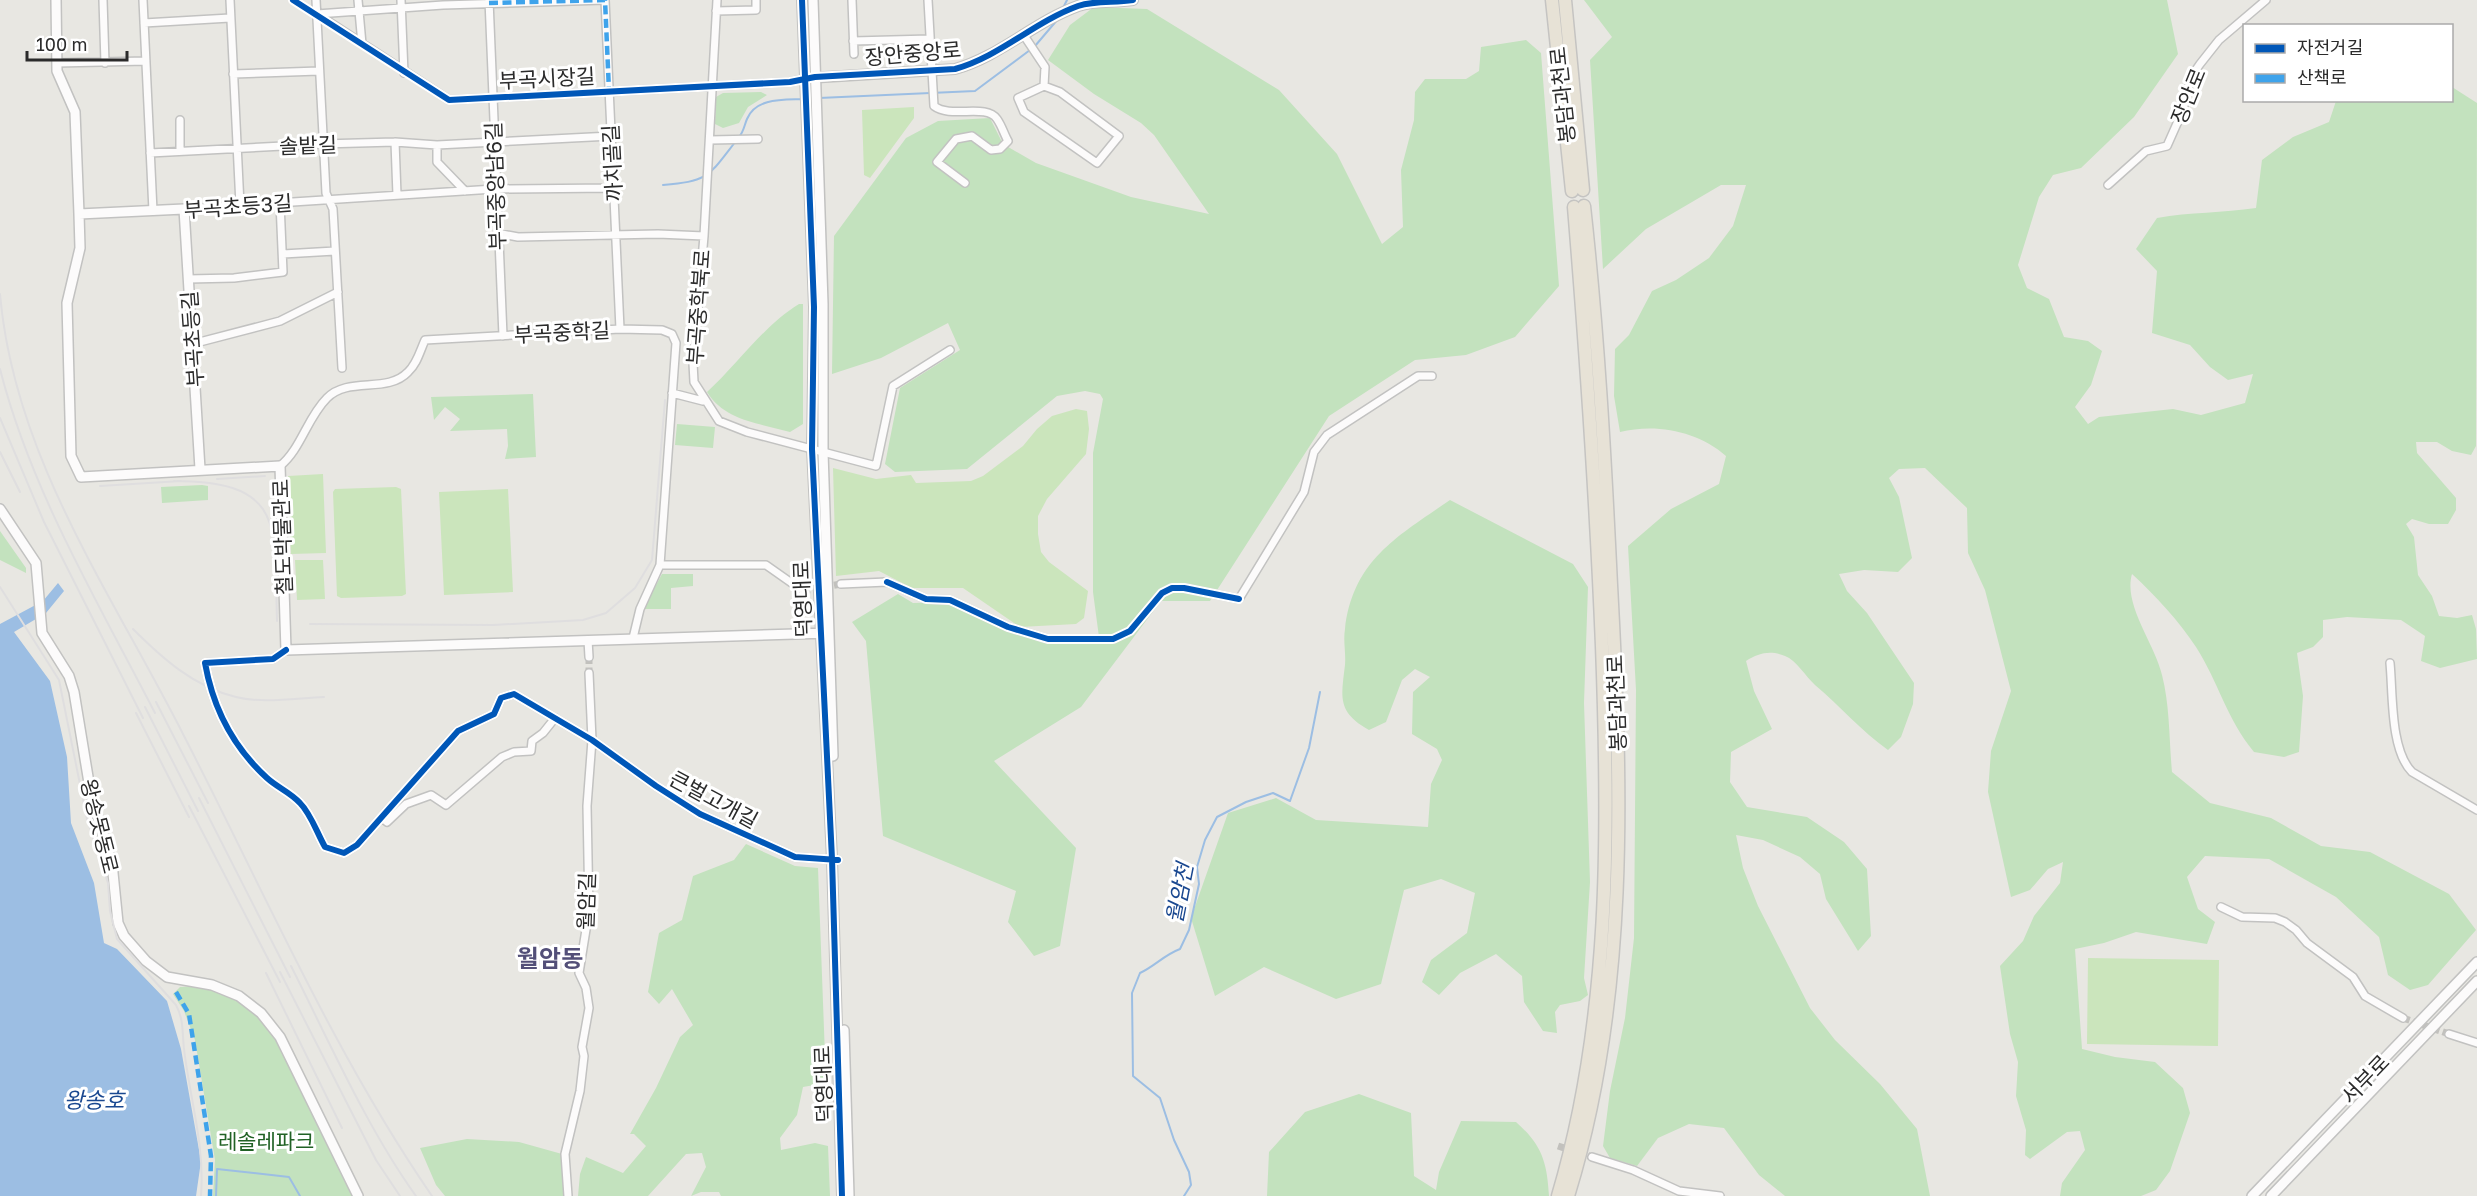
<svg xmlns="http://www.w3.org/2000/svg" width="2477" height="1196" font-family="'Golos Text','Noto Sans KR',sans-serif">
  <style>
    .green { fill: #c3e2be }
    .pitch { fill: #cbe5bc }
    .water { fill: #9cbee3 }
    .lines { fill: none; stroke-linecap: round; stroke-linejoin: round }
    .stream { stroke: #9cbee3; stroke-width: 2 }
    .street-tunnel { stroke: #c2c1bd; stroke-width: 7; stroke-dasharray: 7 3.5; stroke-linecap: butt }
    .street-casing { stroke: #c2c2c1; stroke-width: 10 }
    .secondary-casing { stroke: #c2c2c1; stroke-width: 12 }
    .highway-casing { stroke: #c5c4c2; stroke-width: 15 }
    .street { stroke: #fcfbfb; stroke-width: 7 }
    .secondary { stroke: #fcfbfb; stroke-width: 9 }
    .highway { stroke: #e7e2d6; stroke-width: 12 }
    .rail { stroke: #dfdedf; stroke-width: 2 }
    .quiet { stroke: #3ea3eb; stroke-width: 4.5; stroke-dasharray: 9 4.5; stroke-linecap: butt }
    .cycleway-casing { stroke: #fff; stroke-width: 10 }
    .cycleway { stroke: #0057b8; stroke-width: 6 }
    .labels { text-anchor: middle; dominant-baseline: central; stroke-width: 6; stroke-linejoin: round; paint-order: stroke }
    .street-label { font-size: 21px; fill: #2b2b2b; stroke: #fff }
    .park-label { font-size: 21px; fill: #216225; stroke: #fff }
    .water-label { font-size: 22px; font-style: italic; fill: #1a4890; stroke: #fff }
    .quarter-label { font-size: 24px; font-weight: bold; fill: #534f78; stroke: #fff }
  </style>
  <rect width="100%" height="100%" fill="#e8e7e2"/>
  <path class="green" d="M1584,0H2167L2178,54L2134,117L2081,168L2053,175L2039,197L2018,265L2027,288L2049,299L2064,337L2088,341L2102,351L2091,385L2075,407L2088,424L2099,417L2173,409L2201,415L2245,403L2253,374L2228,380L2210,367L2190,345L2152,333L2157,271L2136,249L2157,218C2190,212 2223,213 2256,208L2262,160L2293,137L2329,122L2336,101L2452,100V87L2477,103L2476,446L2471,455L2452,451L2437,442H2416L2417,453L2456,498V510L2448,524H2429L2412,519L2406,524L2414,537L2418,575L2432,596L2439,616L2457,618L2472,615L2476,629L2477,659L2440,668L2421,661L2425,636L2401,620L2347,617L2323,620V637L2313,647L2297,653L2303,696L2299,752L2284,757L2254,752C2226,718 2219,683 2196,647C2178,620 2156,596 2132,574C2123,605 2155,644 2162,675C2170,706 2169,740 2172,772L2210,803L2271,818L2321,846L2370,852L2449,894L2476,930L2428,985L2410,990L2388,975L2379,937L2336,897L2269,859L2205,856L2187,877L2198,909L2215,922L2207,944L2136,932L2104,943L2075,949L2082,1049L2115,1057L2155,1062L2183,1088L2190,1113L2170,1171L2156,1190L2141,1196H2060L2062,1183L2085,1150L2080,1131L2067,1132L2030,1159L2025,1155L2026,1130L2016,1096L2018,1062L2010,1034L2000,966L2023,941L2034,916L2060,883L2063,862L2048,869L2030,890L2011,897L1988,792L1991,751L2011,691L1985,590L1968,553L1967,508L1925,468L1899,469L1889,478L1899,497L1912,558L1898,572L1864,570L1839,574L1847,591L1867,613L1914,683L1913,704L1901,737L1888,750C1861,731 1840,706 1815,685C1806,677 1796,660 1785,656C1770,650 1759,653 1746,661L1754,691L1772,729L1731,752L1730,782L1747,807L1807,817L1844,842L1867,869L1871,936L1858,951L1826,899L1820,874L1800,857L1763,840L1736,835L1743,868L1758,906L1810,1008L1835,1040L1880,1084L1917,1129L1930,1196H1785L1759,1175L1724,1128L1689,1124L1658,1138L1637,1166L1610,1158L1603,1146L1610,1091L1625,1018L1634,938L1636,690L1628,546L1671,509L1719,484L1726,456C1698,431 1656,423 1620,432L1614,396L1615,349L1629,335L1652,291L1676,280L1709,258L1733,226L1746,185H1721L1646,229L1603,269L1590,60L1612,37Z
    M1094,7L1147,9L1279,90L1337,154L1382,244L1403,227L1401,170L1414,120L1415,92L1425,79H1466L1479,71L1481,47L1526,40L1541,53L1559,286L1515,337L1466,355L1415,360L1329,416L1210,601H1161L1081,707L994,761L1076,848L1060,946L1034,956L1008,922L1016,891L883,836L866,641L852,622L898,594L913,603L949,602L1004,630L1050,643L1099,637L1093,592V453L1103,399L1100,394L1085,391L1057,396L967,469L895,472L885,464L900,388L960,350L948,323L881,358L832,374L834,236L906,138L938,121L990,118L1003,144L1036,163L1131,197L1209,214L1154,135L1141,123L1094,94L1048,60L1070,25Z
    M761,92L767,95L748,107L739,123L723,128L715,124L716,97L723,93Z
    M799,304H803V424L790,432C759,423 725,421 707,392C739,363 763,326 799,304Z
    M533,394L536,457L505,459L508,446L507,429L450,431L460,419L445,407L434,420L431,397Z
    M677,424L715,427L713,448L675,445Z
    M202,485L208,486V500L162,503L161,487Z
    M1450,500L1573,564L1588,587L1584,703L1590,882L1584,978L1588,995L1580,1001L1560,1005L1555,1012L1557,1033L1543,1031L1524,1002L1522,976L1496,954L1460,973L1439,995L1422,982L1431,960L1467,933L1475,893L1441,879L1404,890L1381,984L1336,999L1264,967L1215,996L1191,918L1228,813L1276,798L1316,820L1428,827L1431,784L1442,760L1437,749L1412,734L1413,692L1430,677L1415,669L1402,680L1386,722L1369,730C1337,712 1341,698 1345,665C1346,653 1343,641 1345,629C1353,560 1398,536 1450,500Z
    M0,531L26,568V573L0,560Z
    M662,574H693V586L671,588V609H643Z
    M746,844L795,866L818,868L826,1083L803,1087L797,1115L780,1138L781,1150L815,1143L828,1146L830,1196H721L719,1192H701L691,1196L706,1167L702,1153L686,1154L648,1196H578L580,1174L586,1157L623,1173L646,1146L634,1134H630L656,1088L680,1037L693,1025L672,989L659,1004L648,992L659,933L682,920L693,876L734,860Z
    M196,986C232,993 256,1010 278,1038L354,1196H213L215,1160L195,1040L184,1011L173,994L180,987Z
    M1359,1094L1411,1113L1414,1176L1436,1190L1439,1172L1461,1121L1516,1122C1542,1145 1547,1162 1549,1196H1267L1269,1152L1305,1112Z
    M467,1139L519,1142L562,1154L564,1196H445L436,1185L420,1148Z"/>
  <path class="pitch" d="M914,107V118L870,178L864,175L862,110Z
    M1076,409L1087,411L1089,429L1086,454L1047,499L1038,516V534L1041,552L1049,562L1088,591L1084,618L1076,624L1020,627L963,588H912L879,571L836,576L833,468L876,479L911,475L916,483L971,481L983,476L1023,446L1037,429L1052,416Z
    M323,474L326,553L291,554L288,476Z
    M396,487L401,489L406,594L402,596L341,598L337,596L333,492L335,489Z
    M508,489L513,592L444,595L439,492Z
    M295,560H323L325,599L297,600Z
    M2088,958L2219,960L2218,1046L2087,1044Z"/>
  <path class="water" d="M58,583L64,591L46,613L14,632L50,681L67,757L71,823L94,883L104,943L117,949L167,1001L181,1049L201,1161L196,1196H0V624L43,601Z"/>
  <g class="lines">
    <path class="stream" d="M1063,8L1067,0
      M1035,46L1058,19
      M819,98L975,91L1030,50
      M739,137C744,131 744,126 747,119C756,97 785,100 804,99
      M663,185C709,181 708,177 736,141
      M216,1196L217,1169L289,1177L300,1196
      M1184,1196L1191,1185L1189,1172L1174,1140L1160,1098L1133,1076L1132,993L1140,973C1155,966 1164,955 1180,949L1189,930L1199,884L1197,867L1205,840L1217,817L1246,802L1273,793L1290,801L1309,748L1320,692"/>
    <path class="street-tunnel" d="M293,0L317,14
      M803,591L841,584
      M589,657V673
      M2403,1018L2449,1034
      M1558,1146L1592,1157"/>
    <g class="street-casing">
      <path id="street" d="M103,0L105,63
        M143,0L153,211
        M230,0L240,205
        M316,0L326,193L333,209L342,368
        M358,0L362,44
        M401,0L404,73
        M489,0L503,336
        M717,0L704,236L693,363L694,382L719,421L747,432L876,466L893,386L950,350
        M852,0L854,54
        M928,0L934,106C951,119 986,103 997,119C1002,126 1004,134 1008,141L1000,149L991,150L972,136L956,139L937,162L965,183
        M716,11L756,10V0
        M317,14L443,5L605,0L620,329
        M317,14L449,100L790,82L804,79
        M144,23L230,18
        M1023,34L1045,67L1044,86L1018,98L1024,112L1097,163L1119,136L1060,92L1044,86
        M853,41L930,39
        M57,63L146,61
        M233,74L319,71
        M180,120V151
        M710,140L758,139
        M395,142L397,195
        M437,145V162L465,191
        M150,153L322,144L395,142L437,145L611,136
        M2108,185L2146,151L2167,146L2183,110L2191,77L2200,64L2219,40L2266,0
        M184,209L494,189L613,188
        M497,233L518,237L658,234L704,236
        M283,254L335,251
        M188,279L234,278L283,272L280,203
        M192,344L280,321L338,292
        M672,393L703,401
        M280,466C301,449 307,418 327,398C349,376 387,394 408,372C417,364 420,351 425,340L620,329L662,330L672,334L676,343L660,565L640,609L633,638
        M660,565H766L803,591
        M841,584L887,582L926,599L950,600L1008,627L1048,639H1113L1130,631L1162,593L1172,588H1184L1239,599L1304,492L1314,452L1327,435L1418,376H1432
        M588,640L589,657
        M286,650L273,659L205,663C213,708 233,747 267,778C278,788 290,792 300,803C311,814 317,833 325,847L344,853L357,845L458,731L494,714L501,698L514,694L592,740L656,786L700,814L795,857L838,860
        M2390,663C2393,693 2390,750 2412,772L2477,810
        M382,818L387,822L406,804L431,795L446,805L502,757L514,752L531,751L532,741L543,733L555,718
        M2221,907L2242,917L2275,918L2285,922L2296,930L2307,943L2353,977L2365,996L2403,1018
        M2449,1034L2477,1043
        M1592,1157L1633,1170L1679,1191L1720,1196
        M568,1196L565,1154L580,1091L584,1056L582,1047L589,1008L586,988L579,973L589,911L587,806L592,740L589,673"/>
    </g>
    <g class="secondary-casing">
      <path id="secondary" d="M56,0L57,71L75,112L79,214L80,248L67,303L71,456L81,477L280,466L286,650L828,633
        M802,0L814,307L812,449L832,859L842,1196
        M813,0L823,304V452L833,756
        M809,78L955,69C999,57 1034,22 1078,6C1096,0 1114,3 1133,0
        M79,214L184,209L200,469
        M0,509L36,563L42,633L69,676L74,692L91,795L112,863L118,923L124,936L146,961L167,977L212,985L239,996L261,1013L280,1037L358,1196
        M844,1030L849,1196
        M2252,1196L2477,962
        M2271,1196L2477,981"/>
    </g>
    <g class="highway-casing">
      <path id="highway" d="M1552,0L1572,191
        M1565,0L1583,190
        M1558,1196C1611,1017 1609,830 1602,646C1596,499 1586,353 1574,207
        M1568,1196C1629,999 1622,788 1611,585C1605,459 1598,332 1584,206"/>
    </g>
    <use href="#street" class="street"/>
    <use href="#secondary" class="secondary"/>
    <use href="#highway" class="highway"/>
    <path class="rail" d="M0,294C14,457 111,592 183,734C263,889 333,1052 432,1196
      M0,369C31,491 98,602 155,713
      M0,418L44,522L143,718
      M0,452L20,492
      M217,479L265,476
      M174,481C288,481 274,529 277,621
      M100,486L181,481
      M0,587L59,680L87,819L108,883L110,911L117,939L176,1005C184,1020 182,1032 184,1049C190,1099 205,1146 201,1196
      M310,624L493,625L583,620L606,613L635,588L652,560L665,400
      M133,629C162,658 194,687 236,697C263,704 297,698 324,697
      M156,702L208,803
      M145,707L198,811
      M136,713L189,817
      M199,798L290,977
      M189,806L280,982
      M291,966C329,1041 367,1128 416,1196
      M280,972L376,1160L400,1196
      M266,973L342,1128"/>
    <path class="quiet" d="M489,3L605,0L609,91
      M176,992L189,1014L211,1156L210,1196"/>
    <g class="cycleway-casing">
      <path id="cycleway" d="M293,0L449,100L790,82L815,77L955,69C999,57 1034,22 1078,6C1096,0 1114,3 1133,0
        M802,0L814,307L812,449L832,859L842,1196
        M887,582L926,599L950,600L1008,627L1048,639H1113L1130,631L1162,593L1172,588H1184L1239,599
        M286,650L273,659L205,663C213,708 233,747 267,778C278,788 290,792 300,803C311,814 317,833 325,847L344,853L357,845L458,731L494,714L501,698L514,694L592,740L656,786L700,814L795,857L838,860"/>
    </g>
    <use href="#cycleway" class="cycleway"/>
  </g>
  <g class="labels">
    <g class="street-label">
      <text transform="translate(913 53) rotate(-5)">장안중앙로</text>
      <text transform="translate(547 78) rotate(-3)">부곡시장길</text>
      <text transform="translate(1562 95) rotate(-96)">봉담과천로</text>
      <text transform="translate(2188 96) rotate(-68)">장안로</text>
      <text transform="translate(308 145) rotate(-2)">솔밭길</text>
      <text transform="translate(612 163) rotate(-93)">까치골길</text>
      <text transform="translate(495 186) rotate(-92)">부곡중앙남6길</text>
      <text transform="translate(238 206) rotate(-4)">부곡초등3길</text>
      <text transform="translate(698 307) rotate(-86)">부곡중학북로</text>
      <text transform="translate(562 332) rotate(-3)">부곡중학길</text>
      <text transform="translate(192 339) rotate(-94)">부곡초등길</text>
      <text transform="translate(282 537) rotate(-92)">철도박물관로</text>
      <text transform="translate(802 599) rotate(-92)">덕영대로</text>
      <text transform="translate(1616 703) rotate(-92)">봉담과천로</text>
      <text transform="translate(714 799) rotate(28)">큰벌고개길</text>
      <text transform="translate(100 826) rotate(76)">왕송못동로</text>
      <text transform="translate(586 901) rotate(-88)">월암길</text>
      <text transform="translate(2365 1079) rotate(-46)">서부로</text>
      <text transform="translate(823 1084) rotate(-92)">덕영대로</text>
    </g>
    <g class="park-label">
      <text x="266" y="1141">레솔레파크</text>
    </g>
    <g class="water-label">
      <text transform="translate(1179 893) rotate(-79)">월암천</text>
      <text x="94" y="1099">왕송호</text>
    </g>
    <g class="quarter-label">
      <text x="550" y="957">월암동</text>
    </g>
  </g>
  <rect x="2243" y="24" width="210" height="78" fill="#ffffff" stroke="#aaaaaa" stroke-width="1.5"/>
  <rect x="2255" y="44" width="30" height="9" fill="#0057b8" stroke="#aaaaaa" stroke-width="1.5"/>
  <text x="2297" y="54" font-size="18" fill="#2b2b2b">자전거길</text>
  <rect x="2255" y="74" width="30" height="9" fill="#3ea3eb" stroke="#aaaaaa" stroke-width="1.5"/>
  <text x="2297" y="84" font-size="18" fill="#2b2b2b">산책로</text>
  <path d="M27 51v9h100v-9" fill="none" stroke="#2b2b2b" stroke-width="3"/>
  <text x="36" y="51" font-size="18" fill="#2b2b2b" stroke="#ffffff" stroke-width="4.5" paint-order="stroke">100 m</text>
</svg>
